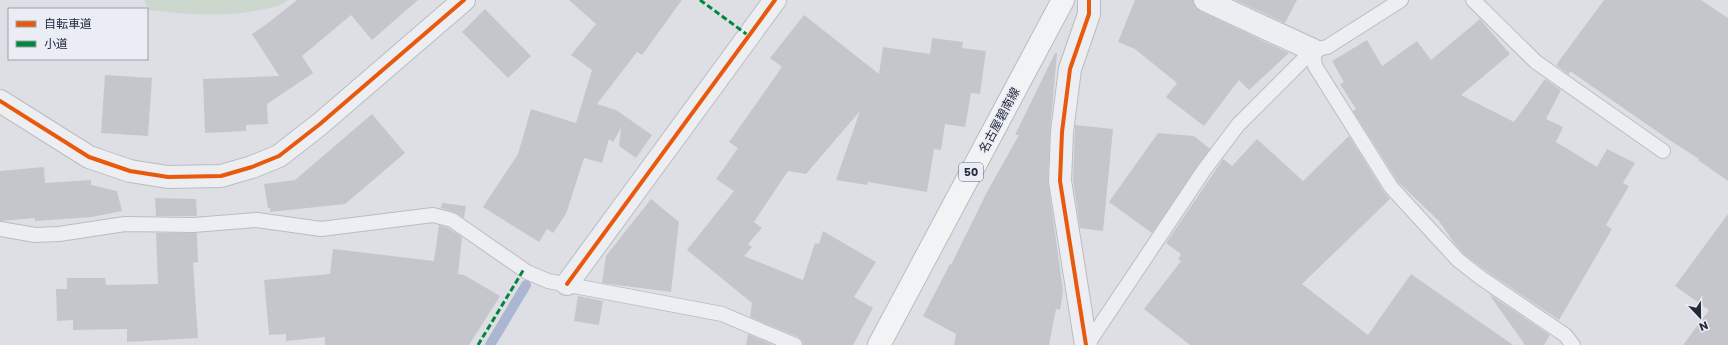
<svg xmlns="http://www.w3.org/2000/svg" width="1728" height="345" font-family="Poppins,'Noto Sans JP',sans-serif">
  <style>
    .green { fill: #ccd7ce }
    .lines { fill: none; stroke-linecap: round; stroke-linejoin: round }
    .stream { stroke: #aab6d2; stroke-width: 10 }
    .building { fill: #c5c6cc }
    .service-casing { stroke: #bbbcc2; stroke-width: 16 }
    .minor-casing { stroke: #bbbcc2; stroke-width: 24 }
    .tertiary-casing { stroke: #bbbcc2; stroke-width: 24 }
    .primary-casing { stroke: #babcc2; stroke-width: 24 }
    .service { stroke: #edeef1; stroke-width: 14 }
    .minor { stroke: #edeef1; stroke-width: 22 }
    .tertiary { stroke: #edeef1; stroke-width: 22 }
    .primary { stroke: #f2f3f5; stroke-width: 22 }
    .quiet { stroke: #00873e; stroke-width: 3; stroke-dasharray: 6 3; stroke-linecap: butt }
    .cycleway-casing { stroke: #ebedf5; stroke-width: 6 }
    .cycleway { stroke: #e8590c; stroke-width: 4 }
    .labels { text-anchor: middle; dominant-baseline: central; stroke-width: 3.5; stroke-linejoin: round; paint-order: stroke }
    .shield { fill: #ebedf5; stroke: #606475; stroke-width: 1 }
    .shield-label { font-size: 11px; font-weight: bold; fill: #24293e }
    .street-label { font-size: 12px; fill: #24293e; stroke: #ebedf5 }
  </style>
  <rect width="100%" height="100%" fill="#dedfe4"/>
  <path class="green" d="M144,0H288C280,7 270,8 260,10C222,18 186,14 149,10Z"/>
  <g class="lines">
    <path class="stream" d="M490,345L526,285"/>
  </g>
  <path class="building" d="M297,0H418L372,40L351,15L302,56L313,73L267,104L268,124L246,125V131L205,133L203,79L279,76L252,34L268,23Z
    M569,0H682L642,55L637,52L597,104L616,110L652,135L636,158L619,146L621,128L613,142L609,139L602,163L584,158L566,214L553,233L547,229L539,242L483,207L518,154L531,109L576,123L592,70L571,55L596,24Z
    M1135,0H1193L1195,7L1200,11L1289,53L1249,90L1239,80L1204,126L1166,97L1177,83L1135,49L1118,42Z
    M1235,0H1297L1285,23Z
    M1604,0H1701L1728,18V181L1698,160L1699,159L1665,137L1570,71L1569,75L1556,65Z
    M485,9L531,56L508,78L462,32Z
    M804,15L879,74L883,47L930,54L932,38L963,42L962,48L986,51L980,94L971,93L965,127L945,124L941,150L934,149L927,192L868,182L867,185L836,180L860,111L806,174L788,171L754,222L762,228L748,244L752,247L744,256L803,280L815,243L819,244L823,231L876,262L854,297L873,308L853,345H803L802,340L798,337L750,317L752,303L687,250L734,191L716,179L738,148L729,142L782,67L770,58Z
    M1480,19L1510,54L1461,95L1514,122L1545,79L1561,90L1546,119L1563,127L1556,142L1597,167L1607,149L1635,163L1623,183L1629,186L1606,225L1612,229L1559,320L1486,271L1464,254L1455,244L1439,221L1398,182L1353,111L1356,109L1340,84L1344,82L1332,61L1367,40L1382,66L1417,41L1431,60Z
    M1055,53H1057L1050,131L1048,181L1063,291L1060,310L1056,309L1049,345H954L956,334L923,316L950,264L951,265L987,192L1019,135H1015Z
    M105,75L152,78L148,136L101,133Z
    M372,114L405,153L345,204L270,212V208H268L264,184L295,180Z
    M1075,125L1113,129L1103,231L1080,228L1073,180Z
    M1158,133L1194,136L1210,149L1152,233L1109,202Z
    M1349,136L1384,192L1390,199L1302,284L1368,335L1411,274L1513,345H1190L1144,309L1181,261L1178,259L1181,254L1166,243L1223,159L1232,166L1257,139L1303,181Z
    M44,167L45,183L91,180V185L117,191L122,211L92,217L35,221V218L0,221V171Z
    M155,198L196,199L197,216H156Z
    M651,199L679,222L671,292L602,283L606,256Z
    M442,203L466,206L464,218L454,212L441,208Z
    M1728,214V345H1683L1709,310L1675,286Z
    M439,225L448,228L462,237L458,274L464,275L500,296L469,345H325V337L286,341V334L269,335L264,280L330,274L333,249L434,261Z
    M156,233H197L198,262L193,263L198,338L127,342V329L73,330V320L57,321L56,289H67V278H105L106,285L158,284Z
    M1489,294L1550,335L1544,345H1525Z
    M578,296L603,301L599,325L574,321Z
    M748,334L773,345H746Z"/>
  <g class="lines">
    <g class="service-casing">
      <path id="service" d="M1473,0L1536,62L1663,151
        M1313,50L1315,66L1391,187L1458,260L1481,278L1565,335L1573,345
        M0,229L35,235L59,234L125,224L193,225L257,220L321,229L433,215L452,220L527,272L548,281L722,314L795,345
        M1087,345L1204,170L1238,125L1313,50L1327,47L1401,0"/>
    </g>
    <g class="minor-casing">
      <path id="minor" d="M1205,0L1313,50
        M567,284L775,0
        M1086,345L1060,181L1062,132L1070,69L1089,14V0"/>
    </g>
    <g class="tertiary-casing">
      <path id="tertiary" d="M0,101L89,157L130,171L168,177L221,176L252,167L279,156L320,124L464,0"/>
    </g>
    <g class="primary-casing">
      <path id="primary" d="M879,345L1063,0"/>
    </g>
    <use href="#service" class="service"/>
    <use href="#minor" class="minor"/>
    <use href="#tertiary" class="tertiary"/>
    <use href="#primary" class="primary"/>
    <path class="quiet" d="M700,0L749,36
      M478,345L524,269"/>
    <g class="cycleway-casing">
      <path id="cycleway" d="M0,101L89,157L130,171L168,177L221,176L252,167L279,156L320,124L464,0
        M567,284L775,0
        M1086,345L1060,181L1062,132L1070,69L1089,14V0"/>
    </g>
    <use href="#cycleway" class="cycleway"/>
  </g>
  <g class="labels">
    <rect class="shield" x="959" y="163" width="24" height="18" rx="3"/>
    <g class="shield-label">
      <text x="971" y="172">50</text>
    </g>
    <g class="street-label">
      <text transform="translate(999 120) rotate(-62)">名古屋碧南線</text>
    </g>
  </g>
  <rect x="8" y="8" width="140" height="52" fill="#ebedf5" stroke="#9b9fac"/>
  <rect x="16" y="21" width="20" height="6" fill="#e8590c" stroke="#9b9fac"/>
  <text x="44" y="28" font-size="12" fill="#24293e">自転車道</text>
  <rect x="16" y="41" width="20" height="6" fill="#00873e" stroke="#9b9fac"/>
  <text x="44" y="48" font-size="12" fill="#24293e">小道</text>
  <g transform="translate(1700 317) rotate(158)" stroke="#ebedf5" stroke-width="3" paint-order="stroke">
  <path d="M0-3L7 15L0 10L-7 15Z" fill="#24293e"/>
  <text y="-6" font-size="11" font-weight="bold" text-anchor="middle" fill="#24293e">N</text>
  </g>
</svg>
